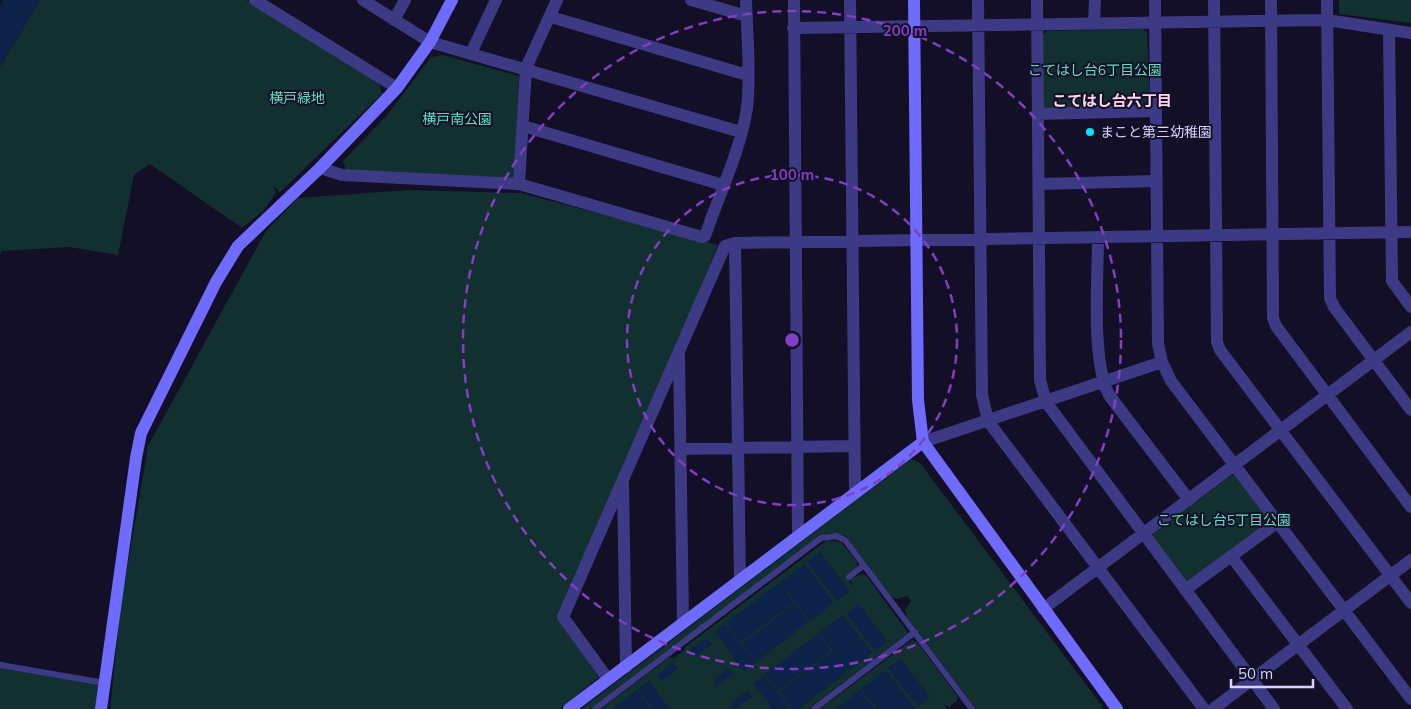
<svg xmlns="http://www.w3.org/2000/svg" width="1411" height="709" font-family="Mulish,'Noto Sans JP',sans-serif">
  <style>
    .green { fill: #12302f }
    .water { fill: #0c2248 }
    .lines { fill: none; stroke-linecap: round; stroke-linejoin: round }
    .lane { stroke: #3d3a85; stroke-width: 6 }
    .street { stroke: #3d3a85; stroke-width: 12 }
    .secondary { stroke: #6f6bff; stroke-width: 12 }
    .ring { fill: none; stroke: #843dc5; stroke-width: 2.5; stroke-dasharray: 9 6 }
    .poi-dot { fill: #00e5ff; stroke: #130f26; stroke-width: 2 }
    .labels { text-anchor: middle; dominant-baseline: central; stroke-width: 4; stroke-linejoin: round; paint-order: stroke }
    .park-label { font-size: 14px; fill: #5fe0c0; stroke: #130f26 }
    .poi-label { font-size: 14px; fill: #d9d4ff; stroke: #130f26; text-anchor: start }
    .neighbourhood-label { font-size: 15px; font-weight: bold; fill: #ffd6f0; stroke: #130f26 }
    .centre { fill: #843dc5; stroke: #130f26; stroke-width: 2.5 }
    .ring-label { font-size: 15px; text-anchor: middle; font-weight: bold; fill: #843dc5; stroke: #130f26; stroke-width: 4; stroke-linejoin: round; paint-order: stroke }
  </style>
  <rect width="100%" height="100%" fill="#130f26"/>
  <path class="green" d="M40,0H246L379,82L382,94L280,192L273,185L276,193L263,211L242,228L150,164L134,175L118,255L69,247L2,251L0,255V67Z
    M1339,0H1411V23L1339,14Z
    M1142,29L1147,32L1150,105L1146,109L1041,108V38L1047,31Z
    M443,55L519,76L515,180L346,171L343,161L388,114L431,57Z
    M409,190L521,193L718,245L663,380L557,618L599,677L560,709H110L121,605L148,446L266,231L298,198Z
    M911,459L920,463L1102,706V709H976L907,617L905,609L911,601L907,596L897,599L891,597L846,536L829,533L819,536L590,709H581Z
    M1232,475H1237L1270,520L1191,584L1184,582L1152,541L1153,534Z
    M827,540L841,542L857,562V567L846,576L854,588L850,579L861,574L866,575L908,633L808,709H601L670,657L674,658L684,650L685,647Z
    M912,640L917,642L958,697L957,701L950,706L951,709L944,704L947,709H820Z
    M0,661L100,685L96,709H0Z"/>
  <path class="water" d="M3,0H40L0,67V6Z
    M820,552L850,592L837,601L807,562Z
    M805,564L834,603L810,621L780,582Z
    M779,583L794,603L741,642L726,623Z
    M795,604L809,622L756,662L742,644Z
    M859,604L887,641L875,651L846,613Z
    M843,615L872,653L848,671L819,633Z
    M725,624L755,663L744,671L715,632Z
    M818,634L831,651L778,691L765,674Z
    M707,638L712,644L695,657L690,650Z
    M832,652L847,672L798,709H792L779,692Z
    M901,659L930,697L917,706L888,668Z
    M673,663L678,669L662,681L657,675Z
    M730,668L734,673L717,686L713,680Z
    M886,670L915,708L914,709H877L861,689Z
    M764,675L790,709H773L753,683Z
    M649,681L670,709H653L638,689Z
    M637,690L651,709H612Z
    M860,690L874,709H835Z
    M747,691L752,697L734,709L730,704Z"/>
  <g class="lines">
    <path class="lane" d="M849,577L864,565
      M0,665L105,683
      M595,709L821,538L836,536L845,540L972,709
      M814,709L915,632"/>
    <path class="street" d="M255,0L397,88
      M363,0L430,42L741,132
      M557,0L526,68L519,184L702,237L705,236C719,195 741,149 747,108C751,77 747,32 746,0
      M691,0L747,16
      M794,0L798,536
      M850,0L855,493
      M978,0L982,395L988,421L1204,709
      M1037,0L1040,380L1046,402L1274,709
      M1155,0L1158,344L1162,362L1171,381L1411,699
      M1214,0L1217,342L1220,350L1411,603
      M1271,0L1273,318L1276,326L1411,507
      M1327,0L1330,298L1334,307L1411,410
      M551,17L747,75
      M394,20L405,0
      M1094,23L1095,0
      M793,28L1327,20L1411,33
      M1389,30L1392,281L1411,307
      M471,53L496,0
      M1037,114L1155,111
      M523,126L723,185
      M320,168L342,175L519,184
      M1039,184L1156,181
      M1098,237C1098,281 1091,358 1109,395L1189,500
      M735,243L740,579
      M679,356L683,623
      M923,442L1162,362
      M680,449L854,446
      M623,484L626,667
      M1231,556L1347,709
      M1185,590L1278,522
      M1043,609L1411,332
      M608,679L563,617L725,246L735,243L1411,232
      M1213,709L1411,560"/>
    <path class="secondary" d="M914,0L918,400L923,442L1117,709
      M101,709L136,458L141,433L216,282L238,246L320,168L397,88L430,42L452,0
      M569,709L923,442"/>
  </g>
  <g class="ring">
    <circle cx="792" cy="340" r="165"/>
    <circle cx="792" cy="340" r="329"/>
  </g>
  <circle class="poi-dot" cx="1090" cy="132" r="5"/>
  <g class="labels">
    <g class="park-label">
      <text x="1095" y="70">こてはし台6丁目公園</text>
      <text x="297" y="98">横戸緑地</text>
      <text x="457" y="119">横戸南公園</text>
      <text x="1224" y="520">こてはし台5丁目公園</text>
    </g>
    <g class="poi-label">
      <text x="1100" y="132">まこと第三幼稚園</text>
    </g>
    <g class="neighbourhood-label">
      <text x="1112" y="100">こてはし台六丁目</text>
    </g>
  </g>
  <circle cx="792" cy="340" r="8" class="centre"/>
  <g class="ring-label">
    <text x="905" y="36">200 m</text>
    <text x="792" y="180">100 m</text>
  </g>
  <path d="M1231 679v8h82v-8" fill="none" stroke="#d9d4ff" stroke-width="2.5"/>
  <text x="1238" y="679" font-size="15" fill="#d9d4ff" stroke="#130f26" stroke-width="4" paint-order="stroke">50 m</text>
</svg>
